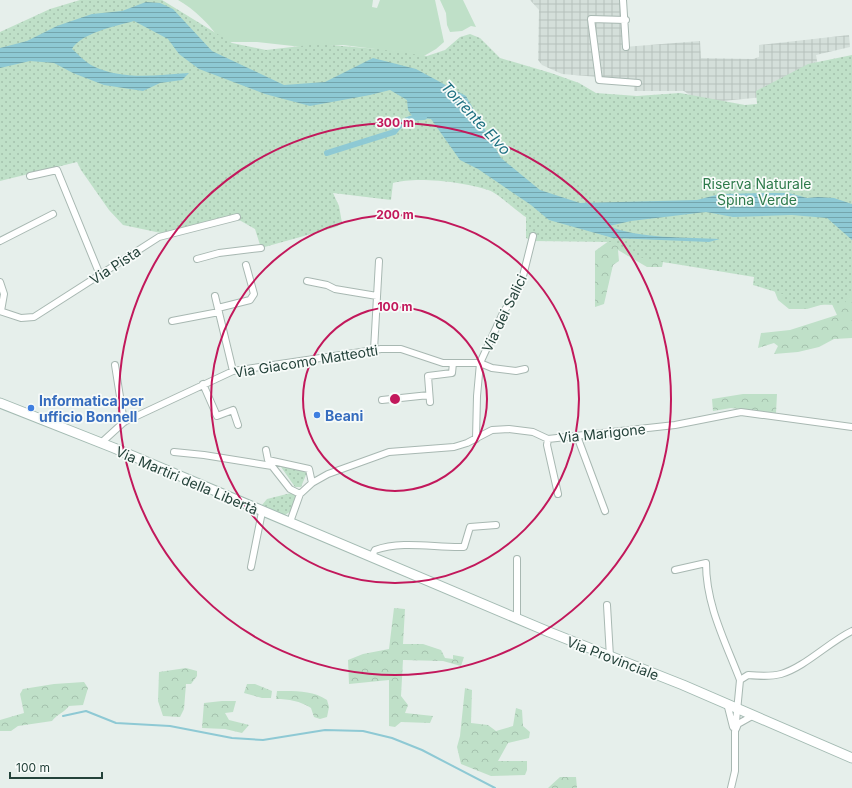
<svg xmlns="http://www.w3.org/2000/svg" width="852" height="788" font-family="Inter,sans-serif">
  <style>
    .industrial { fill: url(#industrial-grid) }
    .grass { fill: #bfe0c8 }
    .forest { fill: url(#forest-crowns) }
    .park { fill: url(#park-dots) }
    .water { fill: url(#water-rules) }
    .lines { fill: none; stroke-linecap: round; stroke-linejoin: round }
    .stream { stroke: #8ec9d4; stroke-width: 2 }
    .canal { stroke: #8ec9d4; stroke-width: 6 }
    .street-casing { stroke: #a8b8b2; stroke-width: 8 }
    .secondary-casing { stroke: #a4bbb3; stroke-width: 11 }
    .street { stroke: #fff; stroke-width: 6 }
    .secondary { stroke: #fff; stroke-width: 9 }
    .ring { fill: none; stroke: #c2185b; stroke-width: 2 }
    .shop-dot { fill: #3f7fe0; stroke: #f7fbf9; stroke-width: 1.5 }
    .labels { text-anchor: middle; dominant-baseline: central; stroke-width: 3.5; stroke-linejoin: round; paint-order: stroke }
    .park-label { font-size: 14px; fill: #2d7a4b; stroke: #f7fbf9 }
    .street-label { font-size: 14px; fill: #24423a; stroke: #f7fbf9 }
    .shop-label { font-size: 14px; font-weight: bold; fill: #366cbe; stroke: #f7fbf9; text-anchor: start }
    .water-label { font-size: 15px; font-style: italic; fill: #1c6f80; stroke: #f7fbf9 }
    .centre { fill: #c2185b; stroke: #f7fbf9; stroke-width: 2 }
    .ring-label { font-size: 12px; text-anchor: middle; font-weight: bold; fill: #c2185b; stroke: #f7fbf9; stroke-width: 3.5; stroke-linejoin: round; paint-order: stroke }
  </style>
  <defs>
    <pattern id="industrial-grid" width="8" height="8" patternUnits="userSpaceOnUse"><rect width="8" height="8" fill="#d4dfda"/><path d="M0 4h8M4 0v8" fill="none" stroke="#b6c1bc"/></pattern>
    <pattern id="forest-crowns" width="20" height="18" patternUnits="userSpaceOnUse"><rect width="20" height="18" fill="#bfe0c8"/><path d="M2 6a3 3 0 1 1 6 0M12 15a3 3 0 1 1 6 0" fill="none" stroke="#a4c1ad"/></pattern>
    <pattern id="park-dots" width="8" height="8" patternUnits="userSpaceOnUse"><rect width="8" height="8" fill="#bfe0c8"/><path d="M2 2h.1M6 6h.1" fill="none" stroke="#a4c1ad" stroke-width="1.8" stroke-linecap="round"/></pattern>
    <pattern id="water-rules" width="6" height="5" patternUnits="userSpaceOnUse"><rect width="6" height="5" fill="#8ec9d4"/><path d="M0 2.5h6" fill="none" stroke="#74a5ad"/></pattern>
  </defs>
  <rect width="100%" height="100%" fill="#e6efeb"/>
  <path class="industrial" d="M530,0H621L624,47L700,41L701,58L753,59L759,57V45L849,35L850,47L816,55L818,66L764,97L712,102L695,99L684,91H634V80L562,74L542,65L538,60L539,10Z"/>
  <path class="grass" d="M178,0H373L372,7L377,8L380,0H435L444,42L436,49L417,60L375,49L343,45L302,47L257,42H221C212,26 194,9 178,0Z
    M440,0H463L476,27L471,26L462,31L450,32L447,25L446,13Z"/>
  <path class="forest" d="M613,238L852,240V338L834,339L819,347L798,352L774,354L778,346L774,343L758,348L761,333L790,330L837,315L831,302L807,309H789L778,300L773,287L754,273L663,262L662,267H647L618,250L619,261L613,265L604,304L595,307V251Z
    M743,394H777L776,413L731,408L713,411L712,399Z
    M394,608L405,609L403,644H423L441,650L445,658L453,659V655L464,657L461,666L443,661L403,660L401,696L408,705L405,713L433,716L430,723L401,722L395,727L389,726V680L349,684L348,660L363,654L389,649Z
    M186,668L197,671V676L191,684H186L184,709L180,717L163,716L158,701L159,672Z
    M84,682L88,688L83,705L69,706C64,713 57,714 52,721L18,726L11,731H0V720L24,713L20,694L23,689L54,684Z
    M247,684H255L272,691L271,698H262L244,693Z
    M465,688L472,690L471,723L488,725L496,731L513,726L516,708L522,710L523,726L530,732L529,738L508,743L498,761H527V770L525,775L491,776L461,764L457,747L460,736Z
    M277,691C295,691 312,690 327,700L329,707L327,717L320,719L314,717L311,708C300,701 289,699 276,699Z
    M222,701H236L233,712L225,713L229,720L249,725L242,733L225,729L202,728L204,703Z
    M560,777H576L577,788H548Z"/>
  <path class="park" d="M80,0H162L232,43L266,50L318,44L378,49L427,56L445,50L460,37L470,34L480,38L500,58L551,73L579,83L596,93L637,96L680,93L745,105L757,104L756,91L808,64L852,55V300L851,295L843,305L785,304L783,294L753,285L754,277L645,259L613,242L532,241L526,238V217C516,211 498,193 488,190C465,182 416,176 393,183L391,200L333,193L339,206L342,223L336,227L261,248L255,229L234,217L161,233L123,225L109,210L81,170L77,162L0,181V32L50,9Z
    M279,464L308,470L301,487H295Z
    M291,493L297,494L291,511L285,515L262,505L267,499Z"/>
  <path class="water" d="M146,2L160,3L173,9L212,51L284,85L325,82L373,58L416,69L466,96L501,158L540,190L580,203L697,200L720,194L770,193H789L807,198L818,197L834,198L852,204V240L827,218L792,215L733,217L706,212L631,221L609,226C638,239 687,237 720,239L709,242L613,238L549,220L531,205L478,169L460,160L431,119L413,117L408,110L407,100L390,90L370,95L310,106L265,94L199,69L179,54L168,39L134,21C116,26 81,33 72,49C78,54 84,61 91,65C122,81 156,75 189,73L182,80L160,83L143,91L104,85L73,73L54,63L30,61L0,68V48L27,41L57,26L92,14L122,11Z"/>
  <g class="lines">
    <path class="stream" d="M63,716L86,711L116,723L170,726L232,738L263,740L325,730L363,731L392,738L422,750L495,788"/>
    <path class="canal" d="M327,153L394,132C402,121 410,117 424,117"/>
    <g class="street-casing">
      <path id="street" d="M623,0L626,47
        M626,20L591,19L599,80L638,83
        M30,176L57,170L100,275
        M0,241L53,214
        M197,259L219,253L261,248
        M307,281L327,285L335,289L377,296
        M0,282L4,294L1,311
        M215,296L233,371
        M218,308L250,300L254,294L246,265
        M0,311L21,318L34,317L159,237L237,217
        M172,321L219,312
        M374,350L379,261
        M115,365L124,422
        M203,384L217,416L233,410L238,425
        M382,400L429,395
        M430,402L428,376L452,373L453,363
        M577,436L605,511
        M476,439L477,396L480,363L503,313L521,284L533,236
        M548,439L547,445L558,494
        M101,443L124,422L233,371L381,349H401L443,363H480L492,368L516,371L525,369
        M266,450L268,460L309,469L312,483
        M174,452L204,455L272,466L290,489L300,494
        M290,522L300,494L312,483L328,474L389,452L454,447L467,443L492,430L509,429L533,432L548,439L675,425L741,412L852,427
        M372,556L375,550C403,540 435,548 464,547L470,527L496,525
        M251,567L262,512
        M675,570L706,563C706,605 725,641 740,680
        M607,605L610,657
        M517,618V559
        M727,703L733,727
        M736,729L738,724L754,715
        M731,788L735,771V732L740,680L748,675C759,676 770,677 781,674C805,667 829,642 852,631"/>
    </g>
    <g class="secondary-casing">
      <path id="secondary" d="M0,403L114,448L549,632L683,685L852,758"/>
    </g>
    <use href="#street" class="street"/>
    <use href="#secondary" class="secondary"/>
  </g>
  <g class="ring">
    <circle cx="395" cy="399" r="92"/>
    <circle cx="395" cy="399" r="184"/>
    <circle cx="395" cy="399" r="276"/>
  </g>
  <g class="shop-dot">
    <circle cx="31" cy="408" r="4"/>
    <circle cx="317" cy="415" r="4"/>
  </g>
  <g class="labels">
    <g class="park-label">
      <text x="757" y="183">Riserva Naturale<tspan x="757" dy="16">Spina Verde</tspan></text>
    </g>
    <g class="street-label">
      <text transform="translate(115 265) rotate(-33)">Via Pista</text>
      <text transform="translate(504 313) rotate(-64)">Via dei Salici</text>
      <text transform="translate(306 361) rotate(-9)">Via Giacomo Matteotti</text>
      <text transform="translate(602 433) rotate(-6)">Via Marigone</text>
      <text transform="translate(187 480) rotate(23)">Via Martiri della Libertà</text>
      <text transform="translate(613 658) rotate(21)">Via Provinciale</text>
    </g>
    <g class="shop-label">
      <text x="39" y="400">Informatica per<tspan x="39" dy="16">ufficio Bonnell</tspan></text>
      <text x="325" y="415">Beani</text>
    </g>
    <g class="water-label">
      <text transform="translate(476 118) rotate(47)">Torrente Elvo</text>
    </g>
  </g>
  <circle cx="395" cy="399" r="6" class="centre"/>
  <g class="ring-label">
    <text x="395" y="127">300 m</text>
    <text x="395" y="219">200 m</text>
    <text x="395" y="311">100 m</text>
  </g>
  <path d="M10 772v6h92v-6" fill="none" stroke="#24423a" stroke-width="2"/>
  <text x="16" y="772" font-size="12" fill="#24423a" stroke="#f7fbf9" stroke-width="3" paint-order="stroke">100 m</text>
</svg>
